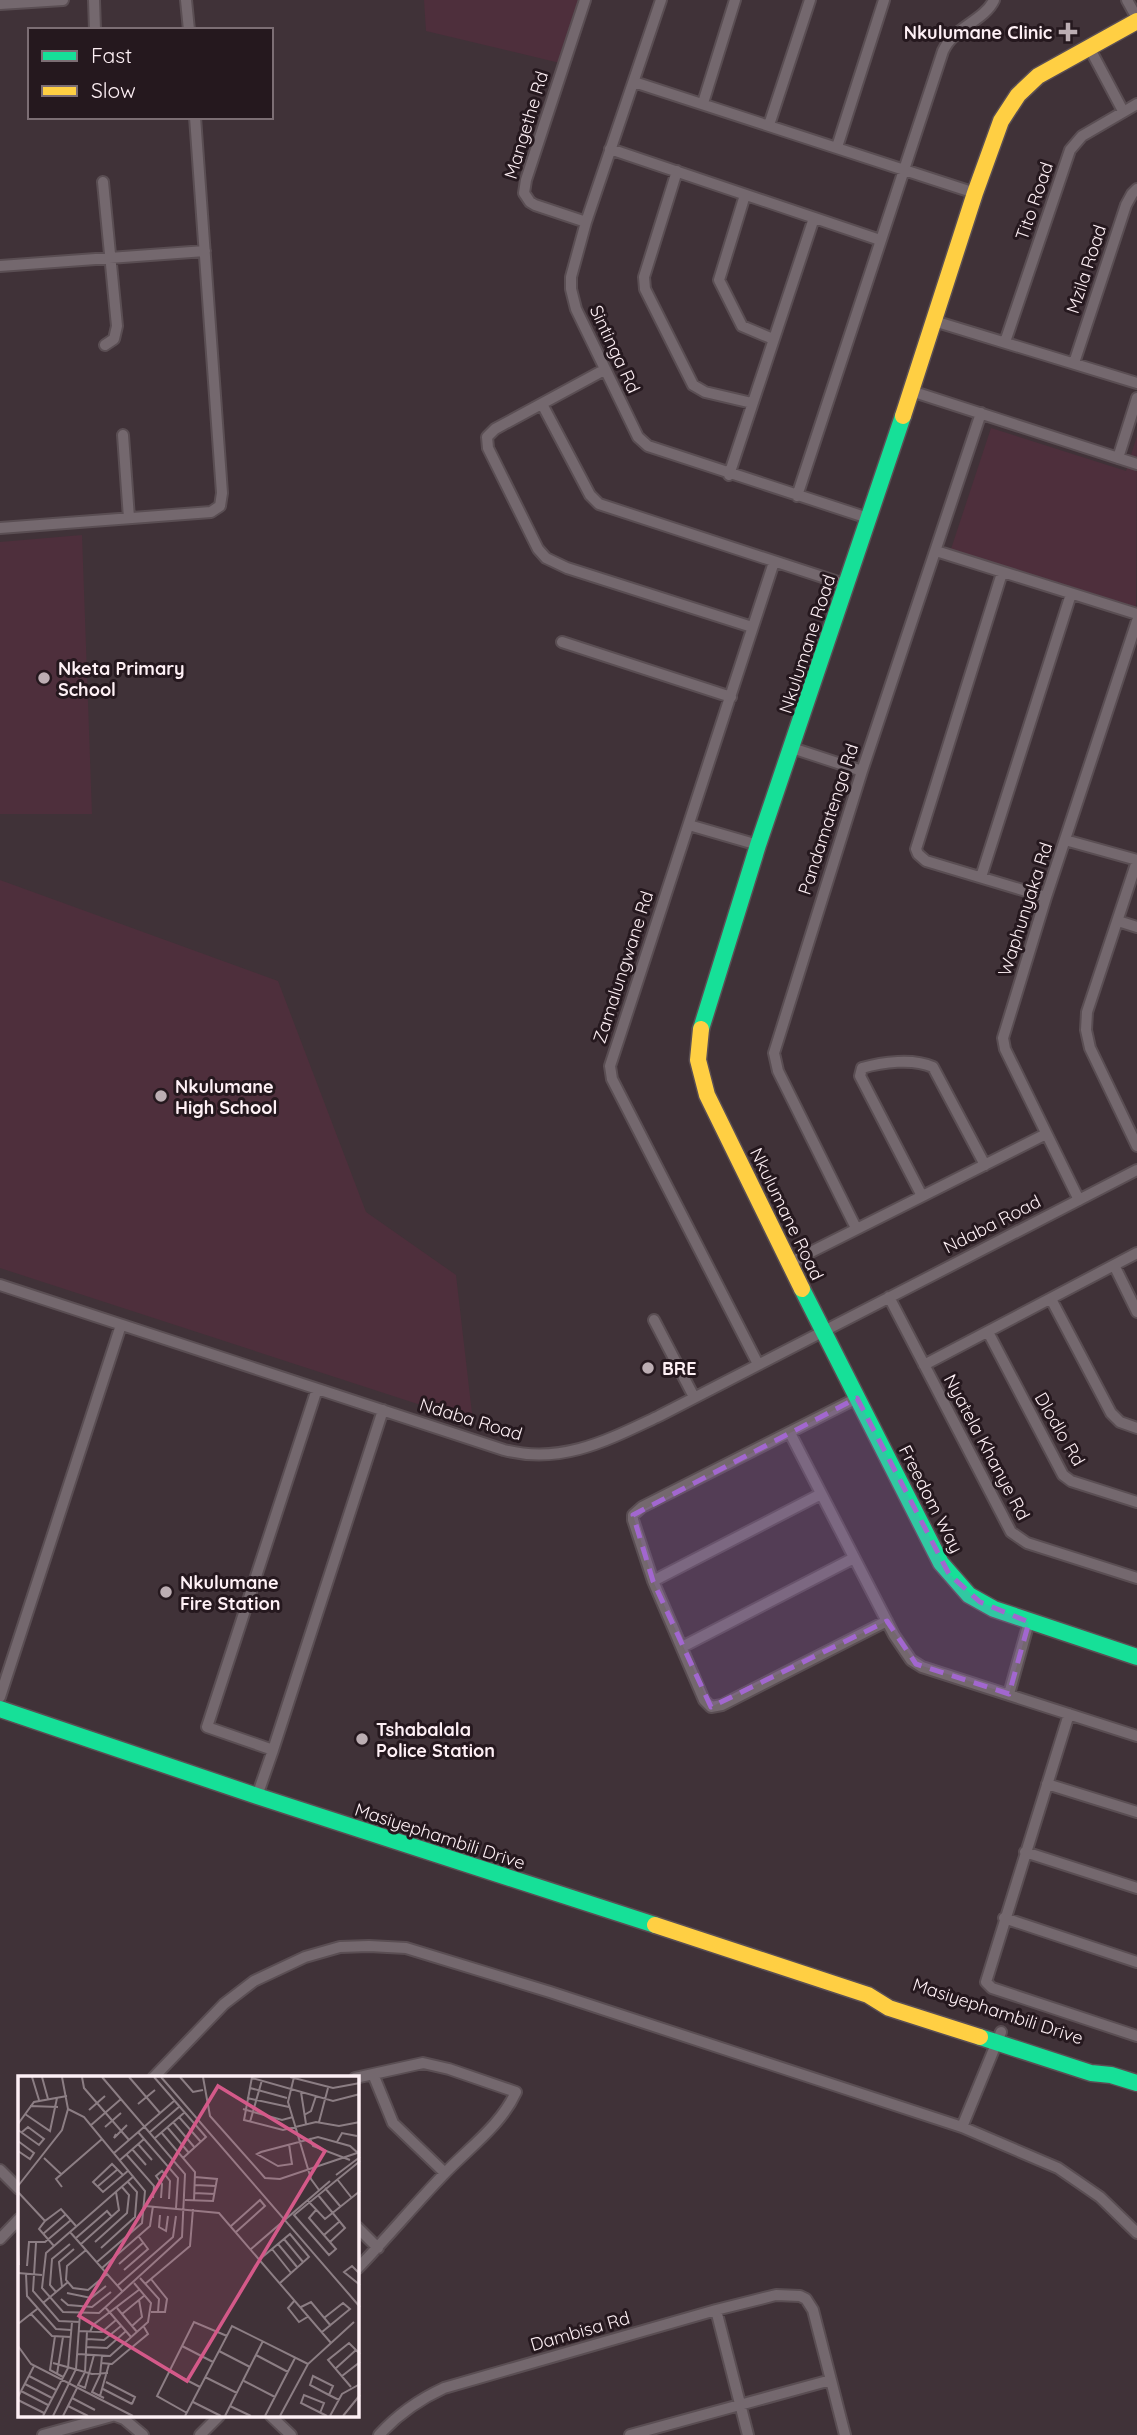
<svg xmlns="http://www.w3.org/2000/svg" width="1137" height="2435" font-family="Quicksand,sans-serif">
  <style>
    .built { fill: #4e2f3c }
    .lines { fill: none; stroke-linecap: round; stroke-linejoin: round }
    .street-casing { stroke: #5a4e53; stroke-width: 14 }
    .fast-casing { stroke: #5a4e53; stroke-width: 19 }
    .slow-casing { stroke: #5a4e53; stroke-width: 19 }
    .street { stroke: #74686e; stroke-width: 10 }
    .fast { stroke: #16e098; stroke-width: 16 }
    .slow { stroke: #ffcf43; stroke-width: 16 }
    .marked { fill: #a267cf; fill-opacity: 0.2; stroke: #a267cf; stroke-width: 5; stroke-dasharray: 14 9; stroke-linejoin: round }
    .poi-dot { fill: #bcaeb3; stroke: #25181e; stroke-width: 2.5 }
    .labels { text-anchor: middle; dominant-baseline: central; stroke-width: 6; stroke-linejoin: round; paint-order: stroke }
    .poi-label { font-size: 18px; font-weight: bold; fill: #fef0f5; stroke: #25181e; text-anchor: start }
    .street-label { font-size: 18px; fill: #fef0f5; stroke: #25181e }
    .inset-road { fill: none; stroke: #8c7e84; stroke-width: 2 }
    .view { fill: #d45989; fill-opacity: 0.15; stroke: #d45989; stroke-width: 3.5 }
    .inset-edge { fill: none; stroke: #fef0f5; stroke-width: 3.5 }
  </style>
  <rect width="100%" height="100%" fill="#403238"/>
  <path class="built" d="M424,0H582L560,63L426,31Z
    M991,428L1126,471L1137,436L1136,607L951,549Z
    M82,535L92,814H0V542Z
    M0,880L278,981L366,1212L456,1275L473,1422L0,1268Z"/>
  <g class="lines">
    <g class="street-casing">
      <path id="street" d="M94,0L95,30
        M186,0L189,30
        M585,0L526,180L524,193L530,202L535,205L586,222
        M661,0L586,222L571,277V289L576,309L638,437L648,446L868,518
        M1127,0L1137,18
        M0,4L63,0
        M1089,47L1123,111
        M634,82L975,193
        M703,103L735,0
        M769,125L810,0
        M837,147L884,0
        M610,149L880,240
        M677,171L644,277L645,289L693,385L705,392L752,403
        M103,182L117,326L114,339L105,345
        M745,195L719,280L742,326L773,339
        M0,266L205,251
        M934,321L1137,383
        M1005,342L1070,150L1082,136L1137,104
        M1074,363L1126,205L1132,194L1137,189
        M604,370L495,429L487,437L488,448L538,549L546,558L567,568L752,627
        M911,391L1137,464
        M542,404L590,495L599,504L847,585
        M123,435L129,518
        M1118,458L1137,398
        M729,475L814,218
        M797,496L943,51C954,27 984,21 994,0
        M0,528L211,512L220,506L222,493L195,117
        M936,551L1137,614
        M1002,573L916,849L918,854L926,861L1046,897
        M562,642L731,697
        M792,748L862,771
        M689,825L758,845
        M1065,840L1137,860
        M1137,861L1087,1012L1086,1030L1090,1048L1137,1146
        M981,877L1071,594
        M1118,921L1137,927
        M922,1196L860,1076L862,1068C882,1062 913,1058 933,1067L985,1165
        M1079,1200L1005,1049L1003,1038L1046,897L1137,621
        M856,1228L778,1071L774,1053L862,771L981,413
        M789,1263L1046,1134
        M1114,1265L1137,1312
        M0,1285L504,1450C562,1465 608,1440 659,1416L1137,1170
        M889,1297L1011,1532L1027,1543L1137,1578
        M1051,1299L1111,1413L1120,1422L1137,1428
        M654,1320L694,1397
        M988,1332L1063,1475L1071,1481L1137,1502
        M758,1364L612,1079L610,1066L774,562
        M924,1365L1137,1253
        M317,1389L207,1727L273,1750L383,1410
        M857,1398L642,1507L633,1515V1520L653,1581L704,1700L711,1707L722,1705L887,1621
        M790,1433L894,1635L911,1660L922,1667L1137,1736
        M653,1581L821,1494
        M682,1647L854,1558
        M1009,1694L1029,1622
        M0,1697L121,1325
        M1069,1714L986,1982L992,1988L1137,2036
        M1047,1784L1137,1812
        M257,1796L273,1750
        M1025,1852L1137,1888
        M1004,1918L1137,1962
        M373,2074L393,2123L445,2173
        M153,2078L224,2004L254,1981L305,1957L340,1947L369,1946L406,1948L550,1992L962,2127L1058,2168L1100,2197L1137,2233
        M355,2078L423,2063L449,2069L516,2092C501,2125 470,2147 445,2173C415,2204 387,2238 357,2269
        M962,2127L1001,2032
        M0,2170L19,2189
        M357,2227L378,2248
        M0,2239L19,2219
        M716,2310L748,2435
        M116,2416L124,2419L143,2435
        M271,2416L291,2435
        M43,2435L112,2416
        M200,2435L219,2416
        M379,2435C398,2414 418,2400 444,2388L716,2310L776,2295L800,2296L806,2299L813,2310L845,2435
        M630,2435L831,2380"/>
    </g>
    <g class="fast-casing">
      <path id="fast" d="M701,1029L758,845L903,416
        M802,1289L941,1563L969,1595L994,1609L1137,1657
        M0,1709L257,1796L655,1925
        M980,2037L1091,2073L1111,2075L1137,2083"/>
    </g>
    <g class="slow-casing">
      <path id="slow" d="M903,416L975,193L1001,121L1018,95L1038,76L1137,21
        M701,1029L698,1060L707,1095L802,1289
        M655,1925L868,1995L889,2008L980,2037"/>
    </g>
    <use href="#street" class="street"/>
    <use href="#fast" class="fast"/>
    <use href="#slow" class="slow"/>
  </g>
  <path class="marked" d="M857,1398L949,1574L980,1602L1029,1622L1009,1694L916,1664L887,1621L711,1707L653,1581L633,1515Z"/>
  <g class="poi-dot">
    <path d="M1064.5 21.5h7v7h7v7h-7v7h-7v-7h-7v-7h7z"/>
    <circle cx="44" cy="678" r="7"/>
    <circle cx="161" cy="1096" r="7"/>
    <circle cx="648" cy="1368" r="7"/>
    <circle cx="166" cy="1592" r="7"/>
    <circle cx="362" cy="1739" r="7"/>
  </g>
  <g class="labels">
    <g class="poi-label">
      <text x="1052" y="32" text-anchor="end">Nkulumane Clinic</text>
      <text x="58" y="668">Nketa Primary<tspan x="58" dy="21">School</tspan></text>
      <text x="175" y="1086">Nkulumane<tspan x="175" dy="21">High School</tspan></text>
      <text x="662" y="1368">BRE</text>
      <text x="180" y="1582">Nkulumane<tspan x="180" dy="21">Fire Station</tspan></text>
      <text x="376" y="1729">Tshabalala<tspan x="376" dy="21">Police Station</tspan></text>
    </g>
    <g class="street-label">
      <text transform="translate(526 125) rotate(-73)">Mangethe Rd</text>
      <text transform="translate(1034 201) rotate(-71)">Tito Road</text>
      <text transform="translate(1086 269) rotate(-72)">Mzila Road</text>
      <text transform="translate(615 349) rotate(65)">Sintinga Rd</text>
      <text transform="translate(807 644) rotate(-72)">Nkulumane Road</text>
      <text transform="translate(828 819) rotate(-72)">Pandamatenga Rd</text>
      <text transform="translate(1025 909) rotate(-72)">Waphunyaka Rd</text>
      <text transform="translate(623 967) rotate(-72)">Zamalungwane Rd</text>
      <text transform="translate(787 1214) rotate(64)">Nkulumane Road</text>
      <text transform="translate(992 1224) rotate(-27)">Ndaba Road</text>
      <text transform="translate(471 1419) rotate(17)">Ndaba Road</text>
      <text transform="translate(1060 1429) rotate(60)">Dlodlo Rd</text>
      <text transform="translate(987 1447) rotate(62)">Nyatela Khanye Rd</text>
      <text transform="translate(931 1499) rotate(63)">Freedom Way</text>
      <text transform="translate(440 1836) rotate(18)">Masiyephambili Drive</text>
      <text transform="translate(998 2011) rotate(18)">Masiyephambili Drive</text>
      <text transform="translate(580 2331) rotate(-16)">Dambisa Rd</text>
    </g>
  </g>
  <g transform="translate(18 2076)">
    <rect width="341" height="341" fill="#403238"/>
    <path class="inset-road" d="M14,1L21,24M24,1L30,23M64,1L66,12L111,64M84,1L167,98L164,161L81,237L45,236L24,212L28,177L116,100M111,1L142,37M136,1L188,61L165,82M143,1L342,231M162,1L175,16L185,14M185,1L192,40L247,102L262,103L342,76M234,1L226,44L265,54L298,46L321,50L342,46M272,1L315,12L342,7M276,1L270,26L293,103L301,114M234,2L315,25L342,18M232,12L269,22M283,16L288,48M229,22L271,31M120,28L137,14L132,18M12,30L40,31M50,33L66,41L127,115L124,147L79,186M225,33L264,44L275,41M71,34L87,20M7,38L32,55L39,22M286,39L293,35L298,20M161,41L183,66M155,46L177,72M232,46L244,4M301,46L310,12M0,48L16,26L49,20M72,50L103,23M87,51L103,37M149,51L171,77M0,54L21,69L26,63L10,51L4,56M120,56L160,102L158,132M132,56L162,30M143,56L177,96L176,125M98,58L96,62L109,49M137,62L167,36M292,62L295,70L332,84M0,65L16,77L12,83L0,75M319,66L324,57L339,60M120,68L134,84M271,68L274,88L260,90L239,78L243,76L300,61L332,70L340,77M114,73L128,89M96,77L156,25M108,78L136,110L135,122M26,82L43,98M102,84L126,63M105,99L94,88L75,106L85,116L111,94M318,99L342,81M319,103L333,121M177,109L198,110M0,110L44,54L50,33L44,1M44,111L38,103L84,63M79,111L100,93M307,112L322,130M0,116L27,145M176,117L197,118M300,119L327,152L312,166M143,122L144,108L138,100L144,95L152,105L151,123M167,124L195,125L199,103L177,101M290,125L307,143L342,115M127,130L201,137L313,267M298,134L291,142L318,173L311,179L276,139L342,85M142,139L141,151L148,155L150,140M213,150L242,124L247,130L218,156M52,156L105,216M25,158L48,138M306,159L322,145M58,162L89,135L94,141M266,163L285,186M0,166L1,189M77,166L109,137L111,119L104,111M18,167L15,215L41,245L62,246M63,168L101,134L98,116M260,168L279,191M36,170L21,153L27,145L43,133L58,150M83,172L117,141L119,116L110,106M233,173L312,105M254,173L273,197M68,174L49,190L48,204L55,212L70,214L89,198M242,183L272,158L291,181L262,207M101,188L126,166M9,190L11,166H27L53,144M84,192L132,150L135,130M106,194L130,173L121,161M0,197L24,199M8,198L9,220L38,253L53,254M342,198L334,190L326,196L342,209M122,202L141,223L140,236M127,208L172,170L175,133M99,210L155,161L158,140M44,211L41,186L56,173M38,216L32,209L34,183L52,168M49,217L73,222L88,210M43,223L50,229L74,231L93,216M277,224L270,232L281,246L291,240M25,227L50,206M87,231L113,261M283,231L293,226L313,250M99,232L119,256M133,236H147L149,223L133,203M13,238L34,260L53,261M104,238L127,219M0,248L19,233M114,250L124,241L121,224M61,255L84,256L98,244M69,255L67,296L60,309L67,312L76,279M72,256L75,249L122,213M304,256L332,233L325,227L306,242M37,260L32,294L45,301M69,263L86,264L103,250M0,270L13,288L115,340M164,270L195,286M68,271L89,272L108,255M201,275L232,291M60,278L92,280L130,246L133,227L116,207M238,279L270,296M84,280L82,299L74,316L86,322M35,287L74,298L90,297M83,287L94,288L107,277L130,258L126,251M317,293L338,274M151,295L182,311M39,298L45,261M11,300L38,314M324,300L342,286M187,301L219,317M226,305L257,321M88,306L117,321L114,328M7,308L34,322M333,311L310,284L331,267L342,278M85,313L114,328M3,315L30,329M311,319L315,310L295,300L292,309L311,319L321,324M82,320L91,288M0,321L16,290M54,322L77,334M0,324L26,337M175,326L203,340M50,330L70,340M212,330L233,340M169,337L139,320L176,246L209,260M302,337L306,327L286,319L283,327L309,340M25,340L50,292L54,246M35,340L58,293L62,238M45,340L59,312M167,340L214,250L290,288M207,340L245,265M247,340L277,282M262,340L290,288L336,246M312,340L324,318L342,308M325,340L342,319"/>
    <path class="view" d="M200,10L307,75L169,305L61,240Z"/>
    <rect width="341" height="341" class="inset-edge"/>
  </g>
  <rect x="28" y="28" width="245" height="91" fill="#25181e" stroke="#7c6e74" stroke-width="2"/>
  <rect x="42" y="51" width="35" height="10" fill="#16e098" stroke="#7c6e74" stroke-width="2"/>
  <text x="91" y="63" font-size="21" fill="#fef0f5">Fast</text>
  <rect x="42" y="86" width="35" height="10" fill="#ffcf43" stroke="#7c6e74" stroke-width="2"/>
  <text x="91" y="98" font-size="21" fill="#fef0f5">Slow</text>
</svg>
